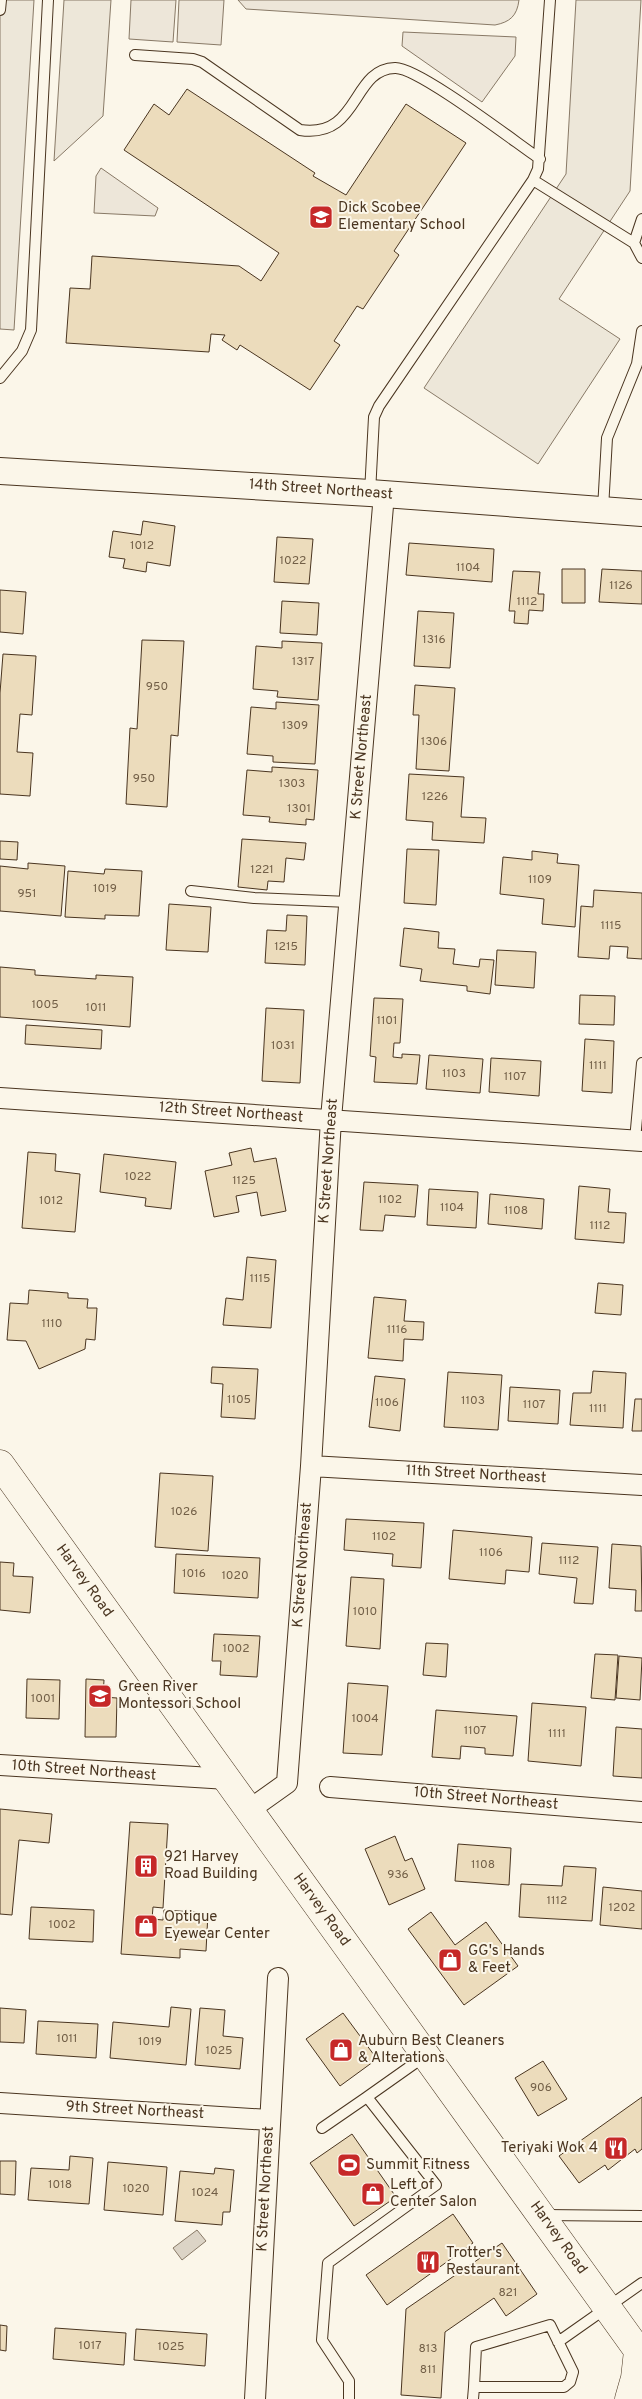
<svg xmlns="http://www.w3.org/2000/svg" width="642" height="2399" font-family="Overpass,sans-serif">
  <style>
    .green { fill: #ede6d9; stroke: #887966 }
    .parking { fill: #ede7d9; stroke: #887966 }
    .water { fill: #dcd4c6; stroke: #887966 }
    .building { fill: #ecdcbc; stroke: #4a3520 }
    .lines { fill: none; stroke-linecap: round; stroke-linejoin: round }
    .service-casing { stroke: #4a3520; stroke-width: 12 }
    .minor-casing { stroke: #4a3520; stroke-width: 22 }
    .tertiary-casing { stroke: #4a3520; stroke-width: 28 }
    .secondary-casing { stroke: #4a3520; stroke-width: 29 }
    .service { stroke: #fbf6e9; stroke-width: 10 }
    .minor { stroke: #fbf6e9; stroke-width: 20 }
    .tertiary { stroke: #fbf6e9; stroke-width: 26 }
    .secondary { stroke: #fbf6e9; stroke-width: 28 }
    .labels { text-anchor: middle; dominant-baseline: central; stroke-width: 4; stroke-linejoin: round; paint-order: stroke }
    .number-label { font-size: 12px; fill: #725f47 }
    .poi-label { font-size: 15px; fill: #4a3520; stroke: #fbf6e9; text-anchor: start }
    .street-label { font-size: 15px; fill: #4a3520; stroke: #fbf6e9 }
  </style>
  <rect width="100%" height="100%" fill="#fbf6e9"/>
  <path class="green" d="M131,0H176L173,42L129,39Z
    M179,0H224L221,45L177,42Z
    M238,0H519C517,16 510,22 495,25L246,9Z
    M403,32L516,37L515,56L482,102L402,46Z
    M101,168L158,208L155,216L94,213L96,176Z"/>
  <path class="parking" d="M0,0H34L14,330L0,329Z
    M64,0H111L103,116L54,161Z
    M576,0H641L630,191L559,299L620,339L538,464L424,388L566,174Z"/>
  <path class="water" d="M197,2230L206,2241L182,2260L173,2248Z"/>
  <path class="building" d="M187,89L315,173L313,176L346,195L406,104L466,143L394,251L399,255L363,309L357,306L334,341L340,345L310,390L240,345L237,350L222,340L225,335L211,334L209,352L66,343L70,288L90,289L92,256L239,266L261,281L279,253L124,150L154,104L169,115Z
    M143,521L175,526L170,566L147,562L146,572L123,568L125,559L109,557L113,531L141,535Z
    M277,537L313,539L309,584L274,582Z
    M409,543L494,549L492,582L406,575Z
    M562,569H585V603H562Z
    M602,569L642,571V604L599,602Z
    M513,571L540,572L538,594H544L543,611L529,610L528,624L514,623L515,611H509Z
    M0,590L26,592L23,634L0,632Z
    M282,601L319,603L317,635L280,633Z
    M418,611L454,613L450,668L414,666Z
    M142,640L184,641L178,736L171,735L167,807L126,804L130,728L137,729Z
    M282,641L322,643L318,700L277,697L278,691L253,689L256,646L282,648Z
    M3,654L36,656L32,715L20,714L17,752L33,753L30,796L0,794V693Z
    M415,685L455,688L449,771L416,769L419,715H413Z
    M276,702L319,705L315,764L273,762V756L247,754L251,707L276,709Z
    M272,767L318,770L314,820L306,819V825L269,822L270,817L243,815L247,770L272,772Z
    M409,774L464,777L461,817L486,818L484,843L432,840L433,822L406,820Z
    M242,839L306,843L304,860L286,858L284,882L268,881L267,890L238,887Z
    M0,841L18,842L17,860L0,859Z
    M407,849L439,850L436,905L404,903Z
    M532,851L558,854L557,863L579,865L575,927L542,924L544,899L500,894L503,857L532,860Z
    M28,863L65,866L61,916L0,911V866L28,869Z
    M105,869L142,871L139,916L105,915V919L65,917L68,871L104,874Z
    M594,890L642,893V959L627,958L628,947L610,946L609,959L578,957L581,906L593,907Z
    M169,904L211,907L208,952L166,950Z
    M287,915L307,916L305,965L265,963L267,930L286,931Z
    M404,928L439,932L438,948L455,949L453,964L479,967L480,959L494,960L490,994L467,991V986L420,981L422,969L400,966Z
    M497,950L536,952L534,988L495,985Z
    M0,967L35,970V975L96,979V975L133,977L130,1027L0,1017Z
    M580,995L615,996L614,1025L579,1024Z
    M374,998L403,999L400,1043H394L393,1057L402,1058V1054L420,1055L417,1084L374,1082L376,1057L370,1056Z
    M266,1008L304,1010L300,1083L262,1081Z
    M26,1025L102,1030L101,1049L25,1044Z
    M585,1039L614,1041L612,1093L582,1091Z
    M429,1055L483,1059L480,1093L426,1089Z
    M491,1058L541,1061L539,1096L489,1092Z
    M251,1148L254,1162L276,1158L286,1211L261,1216L257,1192L236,1196L239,1212L214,1217L205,1171L232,1165L229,1153Z
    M28,1152L56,1154L55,1171L80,1174L75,1232L22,1228Z
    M104,1154L176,1162L171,1209L145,1206L146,1198L100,1192Z
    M364,1182L418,1185L415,1217L385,1215L383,1231L360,1230Z
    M579,1186L610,1189L608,1212L626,1213L624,1243L575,1239Z
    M429,1189L478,1192L476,1228L427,1225Z
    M490,1194L544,1199L542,1229L488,1224Z
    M247,1257L276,1260L271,1328L223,1325L226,1298L243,1300Z
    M598,1283L623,1285L621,1315L595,1313Z
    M29,1290L68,1293V1298L88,1299L87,1308H97L95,1340L86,1339L85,1349L39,1369L26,1341L7,1340L10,1303L28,1304Z
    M374,1297L406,1300L404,1321L424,1322L423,1340L404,1339L403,1361L368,1358Z
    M212,1367L258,1369L255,1419L221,1417L223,1384L211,1383Z
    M593,1371L626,1373L623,1428L570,1425L573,1393H591Z
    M448,1372L502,1375L498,1430L444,1427Z
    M375,1376L405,1379L400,1431L369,1427Z
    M510,1387L560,1390L558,1424L508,1421Z
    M635,1399H642V1431H632Z
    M160,1473L213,1476L208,1551L155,1547Z
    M346,1519L424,1523L421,1568L392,1566L393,1554L344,1550Z
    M453,1530L532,1537L529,1572L506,1570L505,1584L449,1579Z
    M542,1543L598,1547L593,1604L574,1603L577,1578L539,1574Z
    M612,1544L641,1546L642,1611H635L636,1590L609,1588Z
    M176,1554L260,1558L258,1598L174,1593Z
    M0,1562L14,1563L13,1576L33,1577L30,1613L0,1610Z
    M351,1577L384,1579L380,1649L346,1646Z
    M214,1634L260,1636L257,1677L220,1675L221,1661H212Z
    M426,1643L448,1644L446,1677L423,1675Z
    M595,1654L618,1655L615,1700L591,1698Z
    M619,1656L642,1658L640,1700L616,1698Z
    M27,1679L60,1680L59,1719L26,1718Z
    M86,1679L104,1680L103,1697L117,1698L116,1737H85Z
    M348,1683L388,1686L382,1755L343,1753Z
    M532,1703L586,1707L581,1766L528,1761Z
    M436,1710L517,1716L513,1756L485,1754V1748L461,1746L460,1759L432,1757Z
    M616,1727L642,1729V1778L613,1776Z
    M0,1809L52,1814L49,1843L19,1840L12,1915L0,1914Z
    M130,1822L168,1824L163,1908L153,1907L152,1919L163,1920L164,1910L208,1913L206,1951L180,1949V1958L121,1954Z
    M395,1836L405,1861L412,1858L425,1889L389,1905L365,1849Z
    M458,1844L511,1848L509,1885L455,1881Z
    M564,1866L596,1868L592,1921L519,1917L521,1884L562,1886Z
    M603,1887L642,1891V1929L600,1925Z
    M31,1907L94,1910L93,1942L29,1939Z
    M431,1912L455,1945L486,1922L518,1966L464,2005L408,1929Z
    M171,2007L191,2009L186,2065L110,2058L113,2022L169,2027Z
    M0,2008L26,2010L24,2043L0,2042Z
    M200,2008L225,2010L223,2036L243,2038L240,2069L195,2065Z
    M343,2013L377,2059L340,2086L306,2039Z
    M38,2021L98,2024L96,2058L36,2054Z
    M543,2061L567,2099L538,2116L515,2078Z
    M642,2097V2149L637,2153L635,2149L608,2170L605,2165L579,2183L559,2156Z
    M352,2134L396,2197L354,2226L310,2163Z
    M70,2156L93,2158L89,2204L28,2200L31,2168L69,2170Z
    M0,2161H16L15,2195L0,2194Z
    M108,2162L167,2167L163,2215L104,2210Z
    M215,2168L234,2170L230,2212H223L222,2225L175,2221L180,2171L214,2174Z
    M453,2214L473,2243L387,2305L366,2275Z
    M502,2243L537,2294L506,2316L494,2298L445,2332L441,2398L401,2395L406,2309Z
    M0,2325L7,2326L6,2351L0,2350Z
    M55,2328L126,2333L124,2365L53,2359Z
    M136,2329L207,2334L205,2366L134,2360Z"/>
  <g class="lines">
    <g class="service-casing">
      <path id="service" d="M0,10L1,0
        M135,55L193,59L202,62L300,130C360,139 351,69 395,68C418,67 515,142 540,159
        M533,180L634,243L642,258
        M634,243L642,219
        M0,378L22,351L31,330L48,0
        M370,493L374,417L379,406L533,180L538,169L550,0
        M603,509L607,438L637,364L642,331
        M191,891L254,898L349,902
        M635,1140L642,1063
        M367,2097L425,2056
        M322,2128L367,2097L436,2185L328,2263L322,2340L349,2381V2399
        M544,2215L642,2216
        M550,2325L573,2372L570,2382L564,2387H474L476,2347Z
        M558,2342L642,2283
        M473,2399L474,2387"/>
    </g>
    <g class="minor-casing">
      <path id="minor" d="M0,1098L642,1141
        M311,1466L642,1485
        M0,1765L228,1779
        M330,1787L642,1812
        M249,1810L287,1783L311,1466L331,1119L384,494
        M0,2103L269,2120
        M255,2399L278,1978"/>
    </g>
    <g class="tertiary-casing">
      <path id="tertiary" d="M0,471L370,493L642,513"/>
    </g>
    <g class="secondary-casing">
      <path id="secondary" d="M0,1464L642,2356
        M629,2399L635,2378L638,2351"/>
    </g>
    <use href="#service" class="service"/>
    <use href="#minor" class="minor"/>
    <use href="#tertiary" class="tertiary"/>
    <use href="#secondary" class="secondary"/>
  </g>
  <defs>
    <g id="school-square" transform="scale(1.25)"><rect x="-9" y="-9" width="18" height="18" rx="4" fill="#c62828" stroke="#fbf6e9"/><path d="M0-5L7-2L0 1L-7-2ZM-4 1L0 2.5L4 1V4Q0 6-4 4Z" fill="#fff"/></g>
    <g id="building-square" transform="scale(1.25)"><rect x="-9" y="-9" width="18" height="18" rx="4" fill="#c62828" stroke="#fbf6e9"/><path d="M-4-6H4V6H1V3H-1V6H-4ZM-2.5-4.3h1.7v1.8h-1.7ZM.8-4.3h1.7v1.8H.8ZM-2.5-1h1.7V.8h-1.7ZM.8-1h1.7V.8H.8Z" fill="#fff"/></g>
    <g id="shop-square" transform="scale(1.25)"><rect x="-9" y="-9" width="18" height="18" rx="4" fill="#c62828" stroke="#fbf6e9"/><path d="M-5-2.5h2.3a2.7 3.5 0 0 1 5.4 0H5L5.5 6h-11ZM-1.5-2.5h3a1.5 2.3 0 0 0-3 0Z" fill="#fff"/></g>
    <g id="restaurant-square" transform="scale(1.25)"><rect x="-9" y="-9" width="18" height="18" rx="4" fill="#c62828" stroke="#fbf6e9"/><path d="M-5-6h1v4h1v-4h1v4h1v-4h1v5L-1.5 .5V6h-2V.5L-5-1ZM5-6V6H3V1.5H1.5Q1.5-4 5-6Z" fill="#fff"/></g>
    <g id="stadium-square" transform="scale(1.25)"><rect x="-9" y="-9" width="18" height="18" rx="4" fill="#c62828" stroke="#fbf6e9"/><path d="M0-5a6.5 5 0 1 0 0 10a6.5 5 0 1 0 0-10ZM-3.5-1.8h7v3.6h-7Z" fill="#fff"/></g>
  </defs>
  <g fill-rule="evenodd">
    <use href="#school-square" x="321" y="217"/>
    <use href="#school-square" x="100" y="1696"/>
    <use href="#building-square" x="146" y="1866"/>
    <use href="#shop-square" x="146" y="1926"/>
    <use href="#shop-square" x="450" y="1960"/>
    <use href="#shop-square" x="341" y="2050"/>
    <use href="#restaurant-square" x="616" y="2148"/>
    <use href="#stadium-square" x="349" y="2165"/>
    <use href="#shop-square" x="373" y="2194"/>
    <use href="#restaurant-square" x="428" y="2262"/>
  </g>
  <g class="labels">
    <g class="number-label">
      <text x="142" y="546">1012</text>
      <text x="293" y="561">1022</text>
      <text x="468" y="568">1104</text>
      <text x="621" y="586">1126</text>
      <text x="527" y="602">1112</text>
      <text x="434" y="640">1316</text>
      <text x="303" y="662">1317</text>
      <text x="157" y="687">950</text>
      <text x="295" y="726">1309</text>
      <text x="434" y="742">1306</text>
      <text x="144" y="779">950</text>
      <text x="292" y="784">1303</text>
      <text x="435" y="797">1226</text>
      <text x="299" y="809">1301</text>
      <text x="262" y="870">1221</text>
      <text x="540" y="880">1109</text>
      <text x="105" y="889">1019</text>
      <text x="27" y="894">951</text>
      <text x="611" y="926">1115</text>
      <text x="286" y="947">1215</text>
      <text x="45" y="1005">1005</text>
      <text x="96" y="1008">1011</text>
      <text x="387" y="1021">1101</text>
      <text x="283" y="1046">1031</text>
      <text x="598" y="1066">1111</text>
      <text x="454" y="1074">1103</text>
      <text x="515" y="1077">1107</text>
      <text x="138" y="1177">1022</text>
      <text x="244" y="1181">1125</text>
      <text x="390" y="1200">1102</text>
      <text x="51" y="1201">1012</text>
      <text x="452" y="1208">1104</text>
      <text x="516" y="1211">1108</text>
      <text x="600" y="1226">1112</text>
      <text x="260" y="1279">1115</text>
      <text x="52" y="1324">1110</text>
      <text x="397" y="1330">1116</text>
      <text x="239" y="1400">1105</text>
      <text x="473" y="1401">1103</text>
      <text x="387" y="1403">1106</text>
      <text x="534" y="1405">1107</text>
      <text x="598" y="1409">1111</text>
      <text x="184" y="1512">1026</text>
      <text x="384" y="1537">1102</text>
      <text x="491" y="1553">1106</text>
      <text x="569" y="1561">1112</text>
      <text x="194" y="1574">1016</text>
      <text x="235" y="1576">1020</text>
      <text x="365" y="1612">1010</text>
      <text x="236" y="1649">1002</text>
      <text x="43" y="1699">1001</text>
      <text x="365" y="1719">1004</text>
      <text x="475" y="1731">1107</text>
      <text x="557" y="1734">1111</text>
      <text x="483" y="1865">1108</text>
      <text x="398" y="1875">936</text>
      <text x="557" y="1901">1112</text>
      <text x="622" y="1908">1202</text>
      <text x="62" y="1925">1002</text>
      <text x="67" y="2039">1011</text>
      <text x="150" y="2042">1019</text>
      <text x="219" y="2051">1025</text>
      <text x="541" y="2088">906</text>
      <text x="60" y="2185">1018</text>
      <text x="136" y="2189">1020</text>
      <text x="205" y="2193">1024</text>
      <text x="508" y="2293">821</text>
      <text x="90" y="2346">1017</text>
      <text x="171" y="2347">1025</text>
      <text x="428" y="2349">813</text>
      <text x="428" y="2370">811</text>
    </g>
    <g class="poi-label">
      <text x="338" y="208">Dick Scobee<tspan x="338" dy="17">Elementary School</tspan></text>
      <text x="118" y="1687">Green River<tspan x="118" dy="17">Montessori School</tspan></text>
      <text x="164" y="1857">921 Harvey<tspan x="164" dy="17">Road Building</tspan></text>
      <text x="164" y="1917">Optique<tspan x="164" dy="17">Eyewear Center</tspan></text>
      <text x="468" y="1951">GG's Hands<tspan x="468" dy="17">&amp; Feet</tspan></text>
      <text x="358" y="2041">Auburn Best Cleaners<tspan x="358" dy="17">&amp; Alterations</tspan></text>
      <text x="598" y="2148" text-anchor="end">Teriyaki Wok 4</text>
      <text x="366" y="2165">Summit Fitness</text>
      <text x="390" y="2185">Left of<tspan x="390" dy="17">Center Salon</tspan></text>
      <text x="446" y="2253">Trotter's<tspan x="446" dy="17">Restaurant</tspan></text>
    </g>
    <g class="street-label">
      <text transform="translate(321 490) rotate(4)">14th Street Northeast</text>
      <text transform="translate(362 757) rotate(-85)">K Street Northeast</text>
      <text transform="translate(231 1113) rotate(4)">12th Street Northeast</text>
      <text transform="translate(329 1161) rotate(-86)">K Street Northeast</text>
      <text transform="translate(476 1475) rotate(3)">11th Street Northeast</text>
      <text transform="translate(303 1565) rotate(-86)">K Street Northeast</text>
      <text transform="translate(84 1581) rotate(54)">Harvey Road</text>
      <text transform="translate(84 1771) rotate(4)">10th Street Northeast</text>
      <text transform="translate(486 1799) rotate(5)">10th Street Northeast</text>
      <text transform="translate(321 1910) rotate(54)">Harvey Road</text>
      <text transform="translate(135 2111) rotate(3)">9th Street Northeast</text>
      <text transform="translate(266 2189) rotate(-87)">K Street Northeast</text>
      <text transform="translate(558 2238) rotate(54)">Harvey Road</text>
    </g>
  </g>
</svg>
